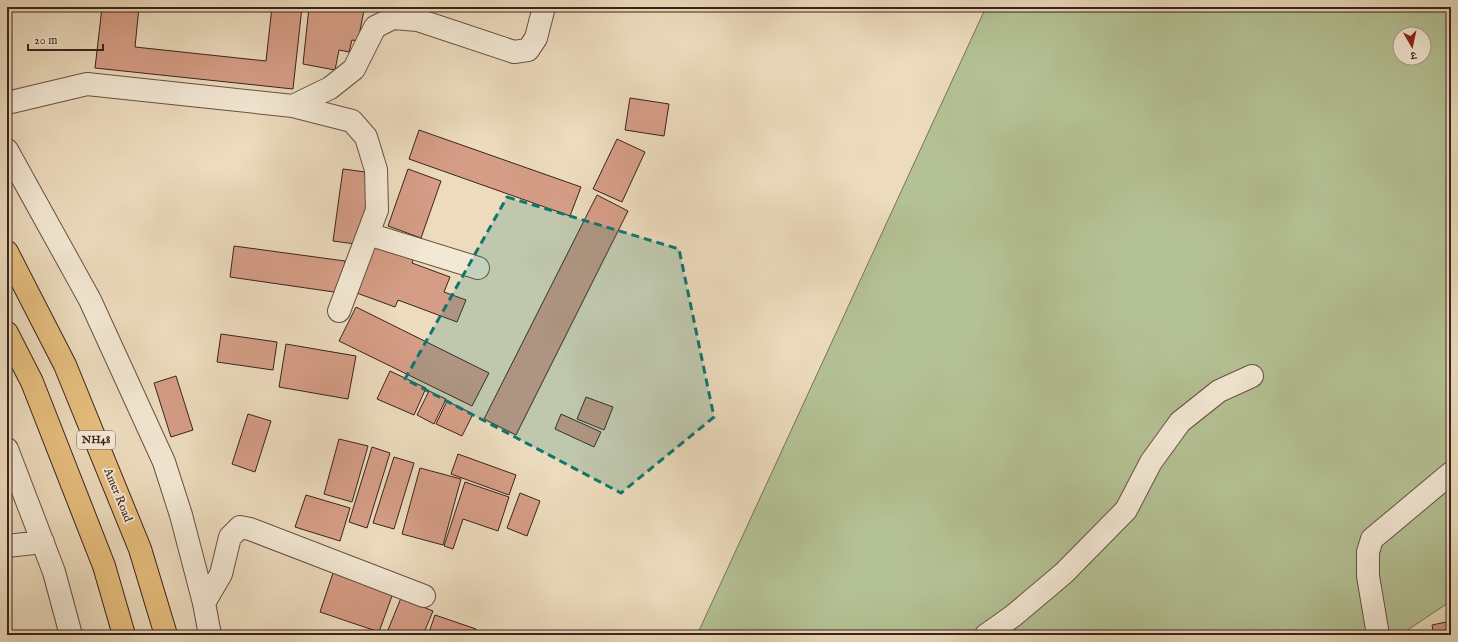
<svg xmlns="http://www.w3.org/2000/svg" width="1458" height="642" font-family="'IM FELL English','Noto Serif Devanagari',serif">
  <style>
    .green { fill: #b4c194; stroke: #787257; fill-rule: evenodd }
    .building { fill: #d59d86; stroke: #3b231a }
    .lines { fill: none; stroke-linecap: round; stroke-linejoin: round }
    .minor-casing { stroke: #675143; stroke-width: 24 }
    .highway-casing { stroke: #3b231a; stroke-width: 24 }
    .minor { stroke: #f3e8d4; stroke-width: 22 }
    .highway { stroke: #e6be7e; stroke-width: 22 }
    .marked { fill: #0f766e; fill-opacity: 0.2; stroke: #0f766e; stroke-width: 3; stroke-dasharray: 8 5; stroke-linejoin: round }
    .labels { text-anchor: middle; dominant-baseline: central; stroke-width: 4; stroke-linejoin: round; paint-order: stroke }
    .shield { fill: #f3e8d4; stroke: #725e52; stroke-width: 1 }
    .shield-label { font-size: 11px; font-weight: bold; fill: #3b231a }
    .street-label { font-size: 12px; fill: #3b231a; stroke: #f3e8d4 }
  </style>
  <rect width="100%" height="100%" fill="#ecdbbd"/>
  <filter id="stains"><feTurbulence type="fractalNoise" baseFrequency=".005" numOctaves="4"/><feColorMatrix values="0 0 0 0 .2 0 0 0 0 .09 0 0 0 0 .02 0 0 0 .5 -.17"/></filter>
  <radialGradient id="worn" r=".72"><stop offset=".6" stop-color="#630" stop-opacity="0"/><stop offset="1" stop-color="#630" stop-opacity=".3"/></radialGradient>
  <path class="green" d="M986,7H1451V601L1400,635H697ZM1400,34H1424V58H1400Z"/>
  <path class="building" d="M102,7H139L135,47L266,61L272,7H302L293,89L95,68Z
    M309,7H370L369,11L364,10L358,41L352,40L349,52L339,50L335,70L303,64Z
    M630,98L669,104L664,136L625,130Z
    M419,130L581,187L570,216L409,159Z
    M617,139L645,152L622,202L593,189Z
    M343,169L373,173L363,245L333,241Z
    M408,169L441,181L421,238L388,226Z
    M597,195L628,211L516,435L484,419Z
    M375,237L416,252L412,263L450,277L444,292L466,300L457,322L398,300L395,307L354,292Z
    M234,246L345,261L341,293L230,277Z
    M356,307L489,373L472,406L339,341Z
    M221,334L277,342L273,370L217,362Z
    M286,344L356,356L348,399L279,387Z
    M390,371L426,388L414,415L377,399Z
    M176,376L193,430L171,437L154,383Z
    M429,391L446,399L434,424L417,415Z
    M586,397L613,407L604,430L577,419Z
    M447,401L473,414L462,436L436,424Z
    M248,414L271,421L255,472L232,464Z
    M561,414L601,432L594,447L555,429Z
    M339,439L368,446L352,502L324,494Z
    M372,447L390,453L367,528L349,522Z
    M458,454L516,475L509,495L451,474Z
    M394,457L414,463L394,529L373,523Z
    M420,468L461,479L443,545L402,534Z
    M465,482L509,497L498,531L463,519L453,549L444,546Z
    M520,493L540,501L527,536L507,528Z
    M306,495L350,508L340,541L295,527Z
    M333,573L393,593L379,632L320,612Z
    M401,598L433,611L423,635H401L388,630Z
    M435,615L476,629L474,635H428Z
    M1451,621V635H1434L1432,625Z"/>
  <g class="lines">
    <g class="minor-casing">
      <path id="minor" d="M7,103L87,84L293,106L330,88L354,69L375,27L393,18L418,20L514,52L528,50L536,38L544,7
        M293,106L352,121L366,137L376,170L377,210L339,311
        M7,150L90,300L164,462L181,515L204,603L210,635
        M368,234L478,268
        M7,449L54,572L71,635
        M7,546L43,542
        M204,603L221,574L230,537L240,527L250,529L424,596
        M986,635L1013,616L1064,573L1126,510L1151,462L1180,422L1219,391L1252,376
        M1378,635L1368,576V552L1372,539L1451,473"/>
    </g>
    <g class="highway-casing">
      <path id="highway" d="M7,252L65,365L140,549L166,635
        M7,333L32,382L104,566L124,635"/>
    </g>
    <use href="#minor" class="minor"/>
    <use href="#highway" class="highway"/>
  </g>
  <path class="marked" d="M507,197L679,249L714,417L621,493L405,379Z"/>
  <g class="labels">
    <rect class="shield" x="77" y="431" width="38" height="18" rx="3"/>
    <g class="shield-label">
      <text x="96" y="440">NH48</text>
    </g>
    <g class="street-label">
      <text transform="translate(118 495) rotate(68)">Amer Road</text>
    </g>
  </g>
  <rect width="1458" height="642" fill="none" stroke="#ecdbbd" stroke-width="24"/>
  <rect x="8" y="8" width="1442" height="626" fill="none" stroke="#3b231a" stroke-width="2"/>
  <rect x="12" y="12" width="1434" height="618" fill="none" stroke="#3b231a"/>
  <g transform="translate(1412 46) rotate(171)"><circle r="19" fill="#f3e8d4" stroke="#a9998a"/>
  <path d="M0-3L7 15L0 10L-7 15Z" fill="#8f2418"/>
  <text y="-6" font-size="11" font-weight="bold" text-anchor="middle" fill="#3b231a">उ</text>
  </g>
  <path d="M28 44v6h75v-6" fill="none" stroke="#3b231a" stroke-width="2"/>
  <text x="34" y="44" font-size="12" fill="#3b231a" stroke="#f3e8d4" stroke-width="3" paint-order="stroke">20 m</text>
  <rect width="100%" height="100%" filter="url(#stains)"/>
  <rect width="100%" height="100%" fill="url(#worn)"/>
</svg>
